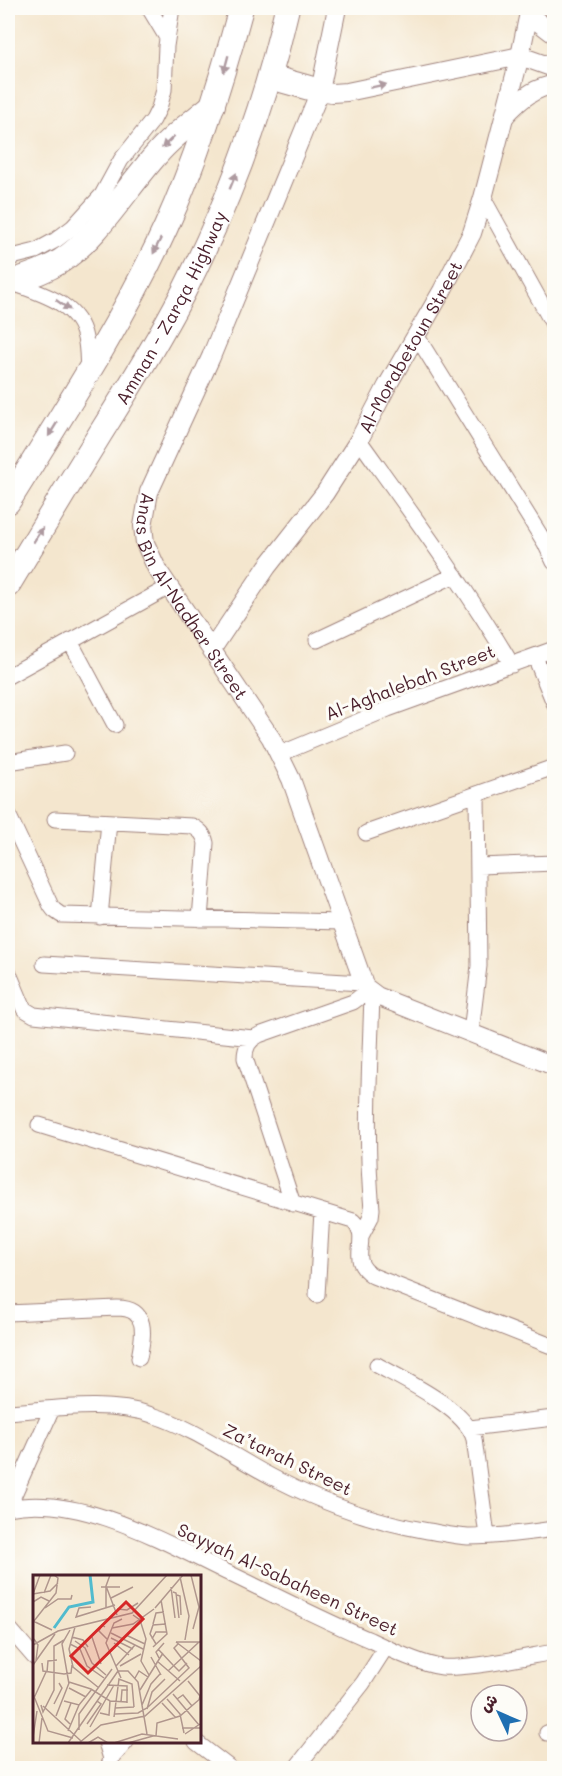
<svg xmlns="http://www.w3.org/2000/svg" width="562" height="1776" font-family="Mali,'Playpen Sans Arabic',sans-serif">
  <style>
    .lines { fill: none; stroke-linecap: round; stroke-linejoin: round }
    .minor-casing { stroke: #9f827c; stroke-width: 17 }
    .tertiary-casing { stroke: #9f827c; stroke-width: 20 }
    .trunk-casing { stroke: #9f827c; stroke-width: 26 }
    .minor { stroke: #fff; stroke-width: 15 }
    .tertiary { stroke: #fff; stroke-width: 18 }
    .trunk { stroke: #fff; stroke-width: 24 }
    .oneway { fill: #ae9aa0 }
    .labels { text-anchor: middle; dominant-baseline: central; stroke-width: 6; stroke-linejoin: round; paint-order: stroke }
    .street-label { font-size: 18px; fill: #4a1f2b; stroke: #fdfcf7 }
    .inset-river { fill: none; stroke: #51bbce; stroke-width: 3 }
    .inset-road { fill: none; stroke: #b0968d; stroke-width: 1.5 }
    .view { fill: #d62828; fill-opacity: 0.15; stroke: #d62828; stroke-width: 3 }
    .inset-edge { fill: none; stroke: #4a1f2b; stroke-width: 3 }
  </style>
  <rect width="100%" height="100%" fill="#fdfcf7"/>
  <filter id="ink" filterUnits="userSpaceOnUse"><feTurbulence type="fractalNoise" baseFrequency=".0167" numOctaves="2"/><feDisplacementMap in="SourceGraphic" scale="12" xChannelSelector="R" yChannelSelector="G"/><feConvolveMatrix kernelMatrix="1 2 1 2 8 2 1 2 1" color-interpolation-filters="sRGB"/></filter>
  <filter id="wash" filterUnits="userSpaceOnUse"><feTurbulence type="fractalNoise" baseFrequency=".008" numOctaves="4" result="noise"/><feDisplacementMap in="SourceGraphic" scale="24" xChannelSelector="R" yChannelSelector="G"/><feGaussianBlur stdDeviation="1.35" result="paint"/><feColorMatrix in="noise" values="0 0 0 0 0 0 0 0 0 0 0 0 0 0 0 0 0 1.4 0 .05"/><feComposite in="paint" operator="in"/></filter>
  <g filter="url(#wash)">
    <rect width="100%" height="100%" fill="#f4e6ce"/>
  </g>
  <g filter="url(#ink)">
    <g class="lines">
      <g class="minor-casing">
        <path id="minor" d="M149,8L167,38
          M483,198L554,326
          M8,258L36,251L56,240L73,227L102,195L121,160L153,120L159,108L164,90L166,46L172,8
          M10,282C41,294 78,302 85,338C88,349 87,360 88,371
          M416,335L545,543L554,562
          M359,440C412,514 466,587 512,665
          M317,640L455,575
          M70,641L115,725
          M535,657L554,703
          M8,676L169,587
          M280,754L388,709L554,649
          M8,762L65,753
          M8,814L51,906L54,910L61,915L342,922
          M55,819L192,826C200,830 204,834 206,843L200,919
          M366,833L554,767
          M479,866L554,863
          M100,917L109,822
          M44,964L362,983
          M8,971L24,1009L34,1015L253,1038
          M471,1032L479,966L477,796
          M39,1125L353,1221C373,1240 345,1259 373,1276L554,1347
          M293,1204L245,1058C245,1047 249,1040 259,1035L353,1002L368,991
          M361,1236L371,1217L372,1209C365,1138 370,1066 372,994
          M317,1295L322,1212
          M8,1313L117,1308C150,1308 143,1337 139,1358
          M377,1365C404,1380 466,1409 474,1439L487,1536
          M8,1412C54,1409 108,1400 152,1415C197,1429 236,1459 278,1480C325,1504 375,1522 428,1531C441,1533 455,1536 468,1537C497,1537 526,1533 554,1529
          M470,1428L554,1418
          M8,1508C77,1493 161,1540 222,1570C271,1593 320,1619 370,1640C389,1649 422,1665 442,1667C451,1668 460,1667 469,1666C498,1663 526,1657 554,1652
          M8,1508L52,1409
          M8,1627L34,1657
          M547,1733L554,1731
          M106,1742L111,1759L108,1768
          M196,1742L230,1768
          M111,1759L126,1742
          M296,1768L363,1683L386,1647"/>
      </g>
      <g class="tertiary-casing">
        <g id="tertiary">
          <path id="s1" d="M337,8L320,91L211,357L149,492L143,526L145,543L157,569L271,738L291,779L365,987L377,996L554,1066"/>
          <path d="M529,15L554,34"/>
          <path d="M320,91L332,93L347,92L520,56L554,68"/>
          <path d="M505,116C518,101 534,87 554,85"/>
          <path id="s2" d="M212,649L267,567L325,493L359,440L387,386L442,291L472,233L483,198L520,56L530,8"/>
        </g>
      </g>
      <g class="trunk-casing">
        <g id="trunk">
          <path d="M270,77L320,91"/>
          <path d="M10,282C28,277 45,271 61,261C98,237 127,187 157,154C173,135 194,121 213,105"/>
          <path d="M8,502C64,412 122,323 166,227C198,156 221,82 241,8"/>
          <path id="s3" d="M8,585C38,535 69,484 100,434C129,388 158,341 183,293C229,202 265,107 287,8"/>
        </g>
      </g>
      <use href="#minor" class="minor"/>
      <use href="#tertiary" class="tertiary"/>
      <use href="#trunk" class="trunk"/>
    </g>
    <defs><path id="oneway-solid" d="M-6-.8H1V-3.2L6.5 0L1 3.2V.8H-6Z" transform="scale(1.5)"/></defs>
    <g class="oneway">
      <use href="#oneway-solid" transform="translate(226 64) rotate(105)"/>
      <use href="#oneway-solid" transform="translate(378 86) rotate(-12)"/>
      <use href="#oneway-solid" transform="translate(168 142) rotate(136)"/>
      <use href="#oneway-solid" transform="translate(233 181) rotate(-68)"/>
      <use href="#oneway-solid" transform="translate(157 246) rotate(116)"/>
      <use href="#oneway-solid" transform="translate(63 305) rotate(35)"/>
      <use href="#oneway-solid" transform="translate(53 429) rotate(122)"/>
      <use href="#oneway-solid" transform="translate(38 535) rotate(-58)"/>
    </g>
  </g>
  <g class="labels">
    <g class="street-label">
      <text stroke="none"><textPath href="#s3" startOffset="322">Amman - Zarqa Highway</textPath></text>
      <text stroke="none"><textPath href="#s2" startOffset="362">Al-Morabetoun Street</textPath></text>
      <text stroke="none"><textPath href="#s1" startOffset="639">Anas Bin Al-Nadher Street</textPath></text>
      <text transform="translate(410 682) rotate(-21)">Al-Aghalebah Street</text>
      <text transform="translate(288 1459) rotate(26)">Za’tarah Street</text>
      <text transform="translate(288 1579) rotate(25)">Sayyah Al-Sabaheen Street</text>
    </g>
  </g>
  <g transform="translate(33 1575)">
    <rect width="168" height="168" fill="#f4e6ce"/>
    <path class="inset-river" d="M21,53L36,32L60,27L57,0"/>
    <path class="inset-road" d="M77,0L73,11L84,40M158,0L166,32L160,54M147,2L156,41L152,65M73,11V33M68,12H87M138,12L142,43M140,17L143,18L146,43M11,18L18,0M0,19L17,16L25,8M0,19L7,0M144,20L147,21L148,40M78,23L100,12M0,27L8,22L16,26M58,32L46,33L43,42L82,30M12,33L25,24H38L39,20M122,33L150,0M84,34L94,35L105,28M100,40L107,45L113,64L108,86L116,100M0,46L19,55M1,46L23,18L25,3L21,0M120,49L123,38L131,37M42,52L36,74L40,92L66,113M72,52L69,50L66,56L75,65M79,53L100,49L121,34M78,58L110,74M93,60L112,69M39,62L50,65L55,72M59,62L68,89M78,63L100,74M1,64L5,70L3,85M119,64L123,57H134M42,66L52,73L59,88L73,100M143,67L168,86M143,67H168M81,68L96,80M37,69L47,74L54,91L71,103M123,69L117,59L120,50L133,49M0,70L25,56L99,38L134,0M120,72L134,59L128,25M125,74L140,90M118,82L128,100M126,83L123,77L131,68M124,86L147,106M9,88L10,96L31,99L38,98L39,90M0,90L22,59M140,90L146,96L154,88M83,91L102,70M87,91L108,79M85,96H95L105,107L114,159M135,96L166,67M14,97L15,86L24,85M88,103L73,68L81,48L89,44M102,103L106,96L115,102M155,106L167,121L166,125M36,107L58,114L77,126L94,127M36,109L29,69L37,55M74,110L94,111V128M36,113L53,122M107,115L130,78M0,119L15,156L40,163M140,119L166,150M1,123L13,97M134,124L147,139L151,158M144,124L150,120L159,131M31,126L46,130L59,114M88,127L89,115H95M129,128L143,143M21,129L29,113L26,108M8,130L10,137L21,115V71L31,65M109,130L118,109L127,99M10,131L48,166M82,133L101,132M114,134L119,117L132,104M67,138L76,140L77,126M82,139L105,138L114,133L156,93L141,73L145,69M23,141L36,108M81,142L86,104L99,109L101,132M37,149L32,144L38,128M54,149L68,129L64,126M57,152L81,110M149,153H168M46,155V139L79,94M35,156L46,130M152,159L167,149M123,161L124,148L147,141L168,123M0,162L4,136M6,168L9,143M35,168L85,96M46,168L68,150L112,141L168,91M55,168L65,162L75,168M81,168L109,159L145,164M95,168L120,161"/>
    <path class="view" d="M93,27L110,44L55,98L38,81Z"/>
    <rect width="168" height="168" class="inset-edge"/>
  </g>
  <rect width="562" height="1776" fill="none" stroke="#fdfcf7" stroke-width="30"/>
  <g transform="translate(499 1713) rotate(314)"><circle r="28" fill="#fdfcf7" stroke="#b5a4a5" stroke-width="1.5"/>
  <path d="M0-4.5L10 22L0 15L-10 22Z" fill="#1f6fb2"/>
  <text y="-9" font-size="16" font-weight="bold" text-anchor="middle" fill="#4a1f2b">ش</text>
  </g>
</svg>
